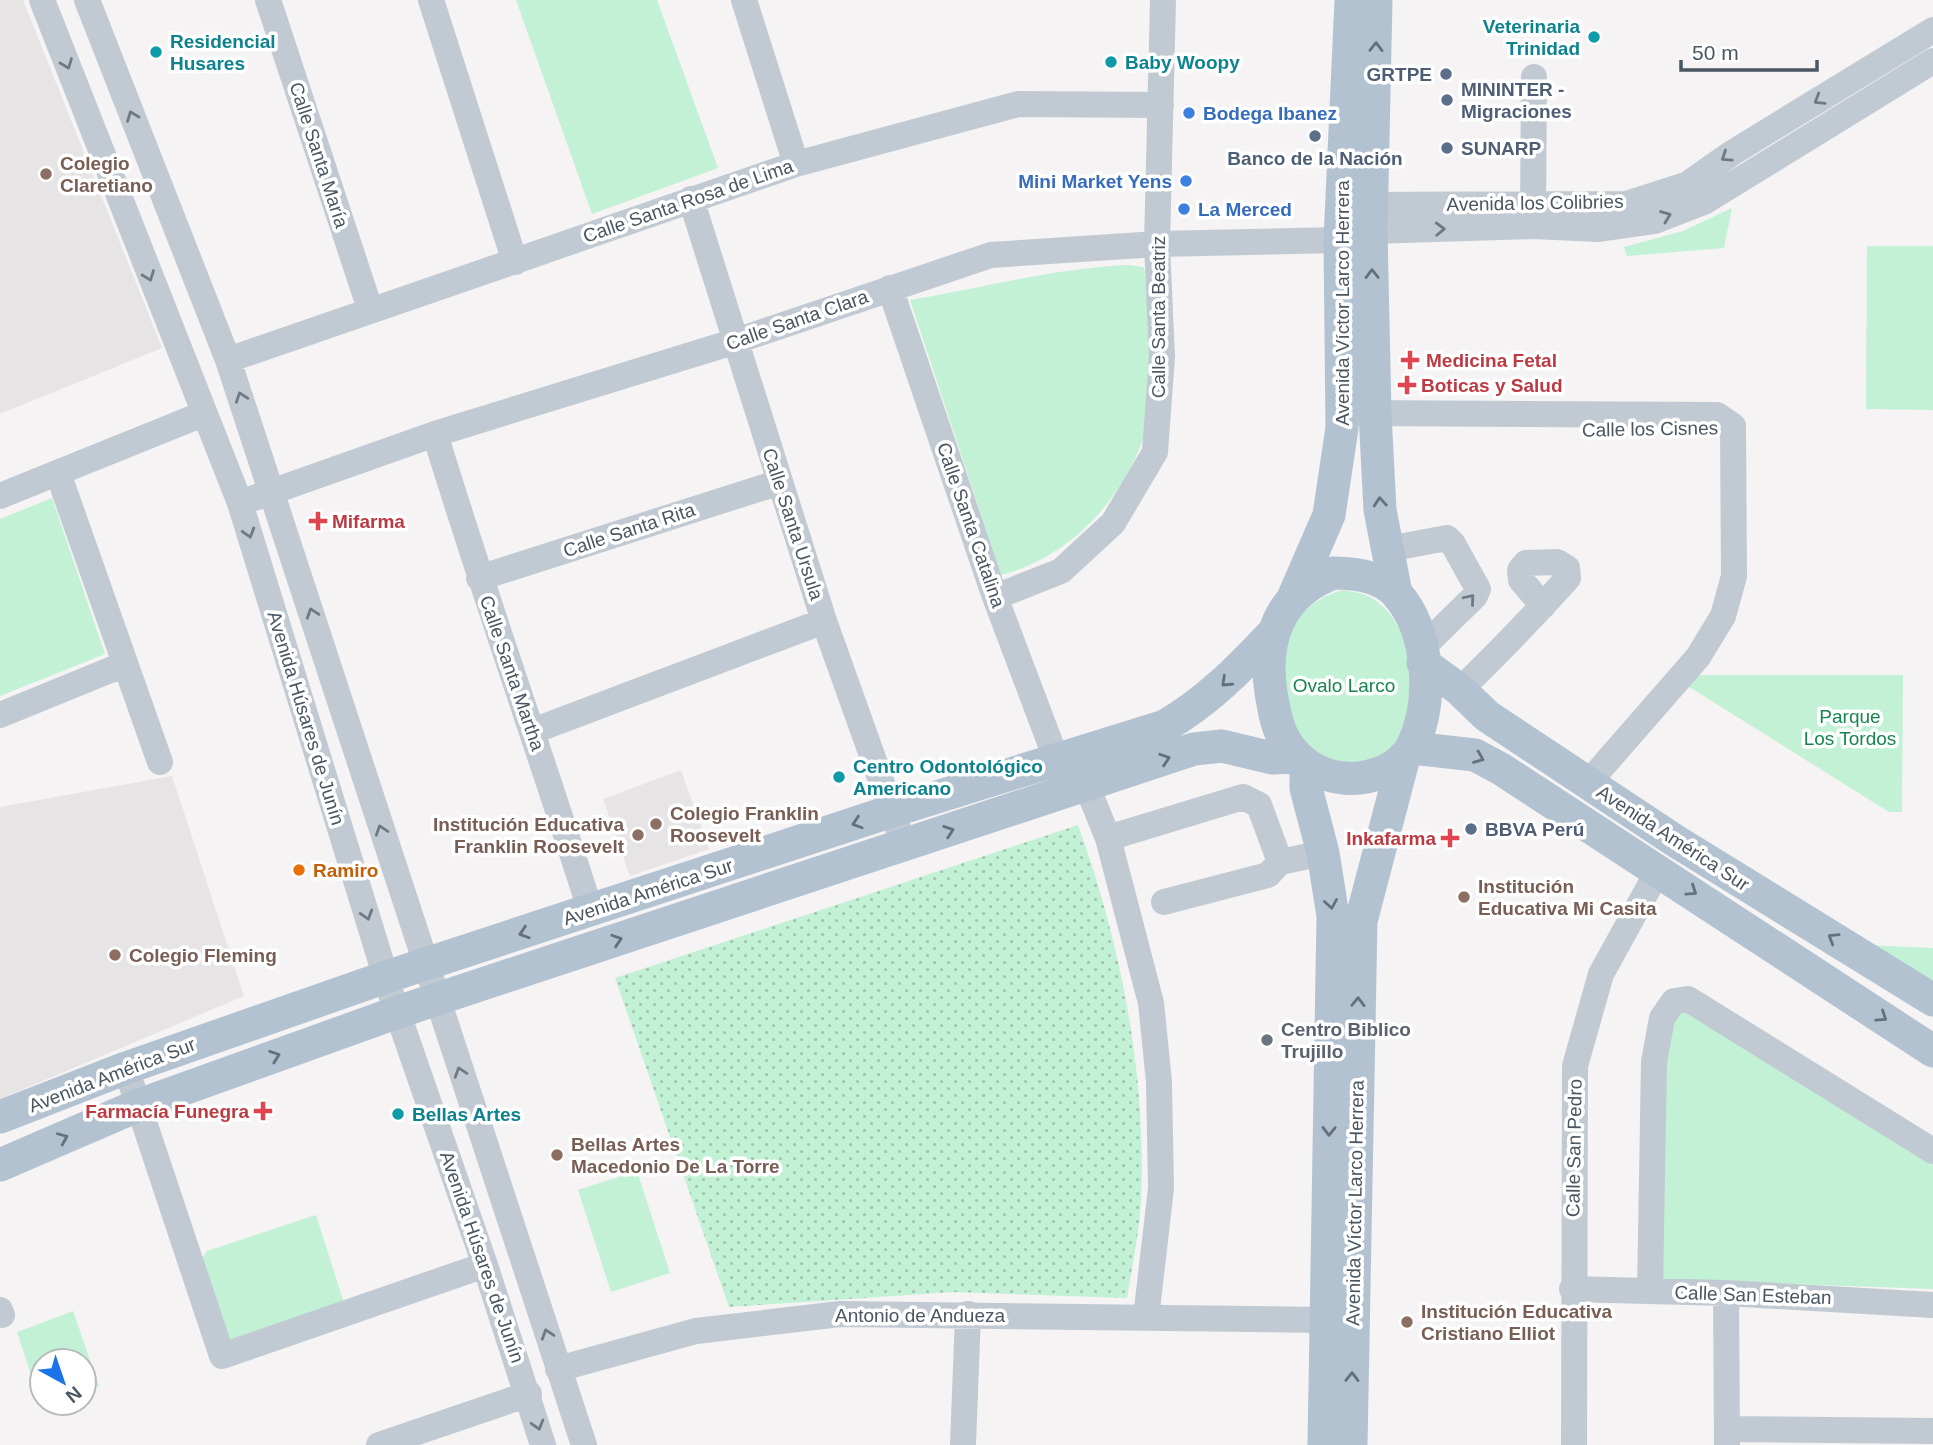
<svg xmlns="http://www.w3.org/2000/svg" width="1933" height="1445" font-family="Helvetica,sans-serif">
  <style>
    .education { fill: #e6e4e5 }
    .green { fill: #c3f1d5 }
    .garden { fill: url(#garden-dots) }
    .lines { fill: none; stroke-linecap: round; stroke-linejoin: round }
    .minor { stroke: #c1cad2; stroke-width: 26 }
    .major { stroke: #b3c2d1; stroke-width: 33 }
    .oneway { stroke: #64717d }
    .oneway2 { stroke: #6e7983 }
    .culture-dot { fill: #0f9aa8; stroke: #fff; stroke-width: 2.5 }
    .service-dot { fill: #5c6f8a; stroke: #fff; stroke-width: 2.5 }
    .shop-dot { fill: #3f7fe0; stroke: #fff; stroke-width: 2.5 }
    .education-dot { fill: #8d6e63; stroke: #fff; stroke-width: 2.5 }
    .health-dot { fill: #e0444e; stroke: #fff; stroke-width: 2.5 }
    .food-dot { fill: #e8710a; stroke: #fff; stroke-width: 2.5 }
    .worship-dot { fill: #6b7280; stroke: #fff; stroke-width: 2.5 }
    .labels { text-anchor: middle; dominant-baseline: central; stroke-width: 7; stroke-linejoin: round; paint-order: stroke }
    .culture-label { font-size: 19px; font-weight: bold; fill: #0d838f; stroke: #fff; text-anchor: start }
    .service-label { font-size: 19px; font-weight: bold; fill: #4e5e75; stroke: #fff; text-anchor: start }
    .shop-label { font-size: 19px; font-weight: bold; fill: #366cbe; stroke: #fff; text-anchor: start }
    .street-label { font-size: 19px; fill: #4a5661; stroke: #fff }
    .education-label { font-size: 19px; font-weight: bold; fill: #785e54; stroke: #fff; text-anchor: start }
    .health-label { font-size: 19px; font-weight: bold; fill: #be3a42; stroke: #fff; text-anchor: start }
    .park-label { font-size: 19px; fill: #17864f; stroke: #fff }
    .food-label { font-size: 19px; font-weight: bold; fill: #c56008; stroke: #fff; text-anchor: start }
    .worship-label { font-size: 19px; font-weight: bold; fill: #5b616d; stroke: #fff; text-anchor: start }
  </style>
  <defs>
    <pattern id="garden-dots" width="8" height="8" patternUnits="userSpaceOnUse" patternTransform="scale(1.75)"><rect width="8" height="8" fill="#c3f1d5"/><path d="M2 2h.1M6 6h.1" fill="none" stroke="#a0c6b0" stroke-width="1.8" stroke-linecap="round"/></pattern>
  </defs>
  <rect width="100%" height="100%" fill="#f5f3f3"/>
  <path class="education" d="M0,0H23L162,348L0,414Z
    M681,770L709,849L630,876L603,799Z
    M172,776L244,996L0,1099V807Z"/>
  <path class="green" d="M516,0H657L718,168L592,214Z
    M1732,208L1724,248L1627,256L1624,247L1683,231Z
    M1867,246H1933V410L1866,409Z
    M1128,265L1144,267C1146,287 1148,306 1151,326C1153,339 1158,354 1158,368C1153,460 1093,551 1001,575L910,300C982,288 1055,268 1128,265Z
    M52,498L105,654L0,696V519Z
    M1343,590C1352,592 1363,593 1370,597C1415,623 1419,693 1400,736C1394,749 1378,762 1368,773L1299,756C1293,731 1283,704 1279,678C1273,637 1306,599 1343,590Z
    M1670,675H1903L1902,812H1889Z
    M1863,945L1933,948V989Z
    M1688,1004L1933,1153V1289L1656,1279L1662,1038Z
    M637,1171L670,1273L611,1292L578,1190Z
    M316,1215L345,1306L223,1345L199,1262L207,1251Z
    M73,1311L99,1386L84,1391V1361H42V1403H48L41,1405L17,1332Z"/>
  <path class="garden" d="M1078,825C1121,943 1147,1077 1141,1203C1139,1234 1132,1267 1127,1298L954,1292L729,1307L615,978Z"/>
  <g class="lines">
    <path class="minor" d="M42,0L240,503L391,994L485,1265L543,1445
      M87,0L228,360L584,1445
      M268,0L370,309
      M431,0L515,262
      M744,0L796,164
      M691,199L824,621L898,828
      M1354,205L1626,204L1688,184L1732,153L1933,30
      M1533,221L1534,77
      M890,288L995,597L1057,761
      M228,360L796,164L1018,104L1161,105
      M1356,413L1717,415L1733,426
      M435,434C484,594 540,752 591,912
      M58,473L160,762
      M0,496L203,414
      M240,503L435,434L733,342L991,255L1157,244L1340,240L1371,231L1533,226L1599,229L1655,221L1704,202L1933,61
      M1388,549L1447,538L1453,544L1478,589L1475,596L1422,648
      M479,578L780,482
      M995,597L1061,571L1113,523L1155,452L1162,357L1157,244L1163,0
      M1460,690C1497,654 1533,617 1568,578L1567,568L1557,562L1526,563L1520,570L1521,580L1543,606
      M0,715L125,664
      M533,731L824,621
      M1588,783L1698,657L1723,616L1734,576L1733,426
      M1086,784L1108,838L1151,1003L1159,1082L1161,1188L1146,1318
      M1108,838L1243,797L1259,805L1280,862L1268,875L1164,902
      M1280,862L1323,853
      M126,1068L222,1356L485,1265
      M1572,1289L1726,1293L1933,1305
      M1650,1291L1654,1062L1662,1018L1674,1001L1688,999L1933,1151
      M1726,1293L1727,1445
      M0,1310L2,1315
      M558,1369L696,1331L840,1314L1325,1320
      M1727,1429L1933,1431
      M379,1445L529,1394
      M963,1445L968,1314
      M1574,1445L1575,1066L1601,974L1659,869"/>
    <path class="major" d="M1376,0L1371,231L1375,414L1380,510L1396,593
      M1333,573C1354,573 1382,576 1397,594C1430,632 1434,702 1412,747C1407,757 1395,766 1385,771C1346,788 1305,775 1284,739C1276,725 1274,709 1271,693C1263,639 1279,594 1333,573Z
      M1293,598L1329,515L1342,428L1340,240L1351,0
      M1423,663L1460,690L1487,716L1674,840L1933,1000
      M1412,748L1475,755L1501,769L1933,1051
      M1306,765V788L1323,853L1333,916L1324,1445
      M0,1117L126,1068L386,977L892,811L1165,726C1208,701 1239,669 1273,633
      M0,1165L139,1105L398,1012L1194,749L1222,746L1272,758L1296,757
      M1351,1445L1361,921L1404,757"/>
  </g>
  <defs><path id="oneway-chevron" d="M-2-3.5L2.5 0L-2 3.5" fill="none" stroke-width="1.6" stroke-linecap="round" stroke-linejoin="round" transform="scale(1.75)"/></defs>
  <g class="oneway">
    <use href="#oneway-chevron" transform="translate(1376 47) rotate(-89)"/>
    <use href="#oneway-chevron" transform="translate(1372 274) rotate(-91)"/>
    <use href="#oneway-chevron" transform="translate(1380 502) rotate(-94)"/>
    <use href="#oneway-chevron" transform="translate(1226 682) rotate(137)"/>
    <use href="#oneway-chevron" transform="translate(1479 758) rotate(22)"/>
    <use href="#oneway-chevron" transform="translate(1165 759) rotate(-18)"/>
    <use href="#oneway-chevron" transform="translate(857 823) rotate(162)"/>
    <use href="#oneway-chevron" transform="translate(949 831) rotate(-19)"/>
    <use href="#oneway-chevron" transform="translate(1692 891) rotate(34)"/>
    <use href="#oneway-chevron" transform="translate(1331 904) rotate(81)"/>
    <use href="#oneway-chevron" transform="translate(524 933) rotate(162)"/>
    <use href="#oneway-chevron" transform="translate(1833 938) rotate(-148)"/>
    <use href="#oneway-chevron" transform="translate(617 940) rotate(-18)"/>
    <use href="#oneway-chevron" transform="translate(1358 1002) rotate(-89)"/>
    <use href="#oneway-chevron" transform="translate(1882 1017) rotate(34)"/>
    <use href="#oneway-chevron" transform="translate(275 1056) rotate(-20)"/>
    <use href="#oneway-chevron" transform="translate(1329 1131) rotate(91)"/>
    <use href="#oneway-chevron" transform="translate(63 1138) rotate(-23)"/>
    <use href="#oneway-chevron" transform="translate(1352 1377) rotate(-89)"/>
  </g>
  <g class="oneway2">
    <use href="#oneway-chevron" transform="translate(67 64) rotate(69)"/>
    <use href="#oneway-chevron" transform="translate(1819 100) rotate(148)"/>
    <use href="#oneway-chevron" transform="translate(132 116) rotate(-111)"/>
    <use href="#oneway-chevron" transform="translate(1726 157) rotate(146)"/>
    <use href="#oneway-chevron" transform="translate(1666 216) rotate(-21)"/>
    <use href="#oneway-chevron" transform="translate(1440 229) rotate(-2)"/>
    <use href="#oneway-chevron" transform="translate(149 276) rotate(69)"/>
    <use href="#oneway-chevron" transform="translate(241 397) rotate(-109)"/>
    <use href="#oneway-chevron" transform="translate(249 533) rotate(73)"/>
    <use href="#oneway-chevron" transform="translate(1470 599) rotate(-50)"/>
    <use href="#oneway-chevron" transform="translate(312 613) rotate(-108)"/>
    <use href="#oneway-chevron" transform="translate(381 830) rotate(-108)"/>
    <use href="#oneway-chevron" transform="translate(367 915) rotate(73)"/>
    <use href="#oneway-chevron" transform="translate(460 1072) rotate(-108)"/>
    <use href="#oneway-chevron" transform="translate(547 1334) rotate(-108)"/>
    <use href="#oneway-chevron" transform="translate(538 1425) rotate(74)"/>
  </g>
  <g class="culture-dot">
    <circle cx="1594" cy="37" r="7"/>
    <circle cx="156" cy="52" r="7"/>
    <circle cx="1111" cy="62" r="7"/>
    <circle cx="839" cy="777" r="7"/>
    <circle cx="398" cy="1114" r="7"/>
  </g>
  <g class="service-dot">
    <circle cx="1446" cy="74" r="7"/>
    <circle cx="1447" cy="100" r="7"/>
    <circle cx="1315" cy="136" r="7"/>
    <circle cx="1447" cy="148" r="7"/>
    <circle cx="1471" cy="829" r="7"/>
  </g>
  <g class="shop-dot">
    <circle cx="1189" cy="113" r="7"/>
    <circle cx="1186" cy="181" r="7"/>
    <circle cx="1184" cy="209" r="7"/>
  </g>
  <g class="education-dot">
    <circle cx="46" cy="174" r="7"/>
    <circle cx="656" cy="824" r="7"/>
    <circle cx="638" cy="835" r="7"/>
    <circle cx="1464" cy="897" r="7"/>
    <circle cx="115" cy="955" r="7"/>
    <circle cx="557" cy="1155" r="7"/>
    <circle cx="1407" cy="1322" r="7"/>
  </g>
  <g class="health-dot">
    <path d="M1406.5 349.5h7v7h7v7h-7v7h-7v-7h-7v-7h7z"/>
    <path d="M1403.5 374.5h7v7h7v7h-7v7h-7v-7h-7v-7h7z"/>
    <path d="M314.5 510.5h7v7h7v7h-7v7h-7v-7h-7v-7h7z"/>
    <path d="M1446.5 827.5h7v7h7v7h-7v7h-7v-7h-7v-7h7z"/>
    <path d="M259.5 1100.5h7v7h7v7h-7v7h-7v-7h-7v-7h7z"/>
  </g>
  <circle class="food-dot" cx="299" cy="870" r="7"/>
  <circle class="worship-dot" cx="1267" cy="1040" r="7"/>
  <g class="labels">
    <g class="culture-label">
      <text x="1580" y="26" text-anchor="end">Veterinaria<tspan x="1580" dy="22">Trinidad</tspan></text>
      <text x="170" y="41">Residencial<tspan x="170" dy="22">Husares</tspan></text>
      <text x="1125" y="62">Baby Woopy</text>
      <text x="853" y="766">Centro Odontológico<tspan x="853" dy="22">Americano</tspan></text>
      <text x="412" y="1114">Bellas Artes</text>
    </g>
    <g class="service-label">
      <text x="1432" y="74" text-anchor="end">GRTPE</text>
      <text x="1461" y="89">MININTER -<tspan x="1461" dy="22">Migraciones</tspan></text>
      <text x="1461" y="148">SUNARP</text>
      <text x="1315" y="158" text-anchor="middle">Banco de la Nación</text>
      <text x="1485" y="829">BBVA Perú</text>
    </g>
    <g class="shop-label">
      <text x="1203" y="113">Bodega Ibanez</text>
      <text x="1172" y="181" text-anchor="end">Mini Market Yens</text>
      <text x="1198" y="209">La Merced</text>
    </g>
    <g class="street-label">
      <text transform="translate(319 155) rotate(72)">Calle Santa María</text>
      <text transform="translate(688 201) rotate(-19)">Calle Santa Rosa de Lima</text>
      <text transform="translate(1535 203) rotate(-1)">Avenida los Colibries</text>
      <text transform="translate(1342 303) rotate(-90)">Avenida Víctor Larco Herrera</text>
      <text transform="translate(1158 317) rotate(-90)">Calle Santa Beatriz</text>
      <text transform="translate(797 320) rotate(-19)">Calle Santa Clara</text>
      <text transform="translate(1650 429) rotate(-1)">Calle los Cisnes</text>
      <text transform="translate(793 524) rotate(72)">Calle Santa Ursula</text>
      <text transform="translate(971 525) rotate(71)">Calle Santa Catalina</text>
      <text transform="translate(629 530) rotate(-18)">Calle Santa Rita</text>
      <text transform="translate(512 673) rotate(71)">Calle Santa Martha</text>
      <text transform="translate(306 718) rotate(73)">Avenida Húsares de Junín</text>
      <text transform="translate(1673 838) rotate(33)">Avenida América Sur</text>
      <text transform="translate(648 892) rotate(-18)">Avenida América Sur</text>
      <text transform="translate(112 1075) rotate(-21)">Avenida América Sur</text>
      <text transform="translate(1574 1148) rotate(-89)">Calle San Pedro</text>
      <text transform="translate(1355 1203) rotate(-89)">Avenida Víctor Larco Herrera</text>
      <text transform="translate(482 1257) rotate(71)">Avenida Húsares de Junín</text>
      <text transform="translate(1753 1295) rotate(2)">Calle San Esteban</text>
      <text x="920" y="1315">Antonio de Andueza</text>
    </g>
    <g class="education-label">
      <text x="60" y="163">Colegio<tspan x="60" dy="22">Claretiano</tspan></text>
      <text x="670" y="813">Colegio Franklin<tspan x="670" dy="22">Roosevelt</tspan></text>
      <text x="624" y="824" text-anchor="end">Institución Educativa<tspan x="624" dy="22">Franklin Roosevelt</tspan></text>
      <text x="1478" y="886">Institución<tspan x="1478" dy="22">Educativa Mi Casita</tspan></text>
      <text x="129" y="955">Colegio Fleming</text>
      <text x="571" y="1144">Bellas Artes<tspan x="571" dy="22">Macedonio De La Torre</tspan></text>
      <text x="1421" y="1311">Institución Educativa<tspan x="1421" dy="22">Cristiano Elliot</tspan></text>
    </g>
    <g class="health-label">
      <text x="1426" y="360">Medicina Fetal</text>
      <text x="1421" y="385">Boticas y Salud</text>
      <text x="332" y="521">Mifarma</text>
      <text x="1436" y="838" text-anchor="end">Inkafarma</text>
      <text x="249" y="1111" text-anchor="end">Farmacía Funegra</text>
    </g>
    <g class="park-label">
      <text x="1344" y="685">Ovalo Larco</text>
      <text x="1850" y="716">Parque<tspan x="1850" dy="22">Los Tordos</tspan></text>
    </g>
    <g class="food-label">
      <text x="313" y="870">Ramiro</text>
    </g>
    <g class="worship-label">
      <text x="1281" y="1029">Centro Biblico<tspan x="1281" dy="22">Trujillo</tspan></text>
    </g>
  </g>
  <g transform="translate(63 1382) rotate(140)"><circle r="33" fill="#ffffff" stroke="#b7bbc0" stroke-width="2"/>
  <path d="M0-5L12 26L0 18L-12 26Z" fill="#1a73e8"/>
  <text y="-10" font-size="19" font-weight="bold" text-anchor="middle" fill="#4a5661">N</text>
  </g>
  <path d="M1681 60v10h136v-10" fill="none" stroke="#4a5661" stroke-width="3.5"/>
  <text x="1692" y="60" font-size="21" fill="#4a5661" stroke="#ffffff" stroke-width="5" paint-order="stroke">50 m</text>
</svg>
